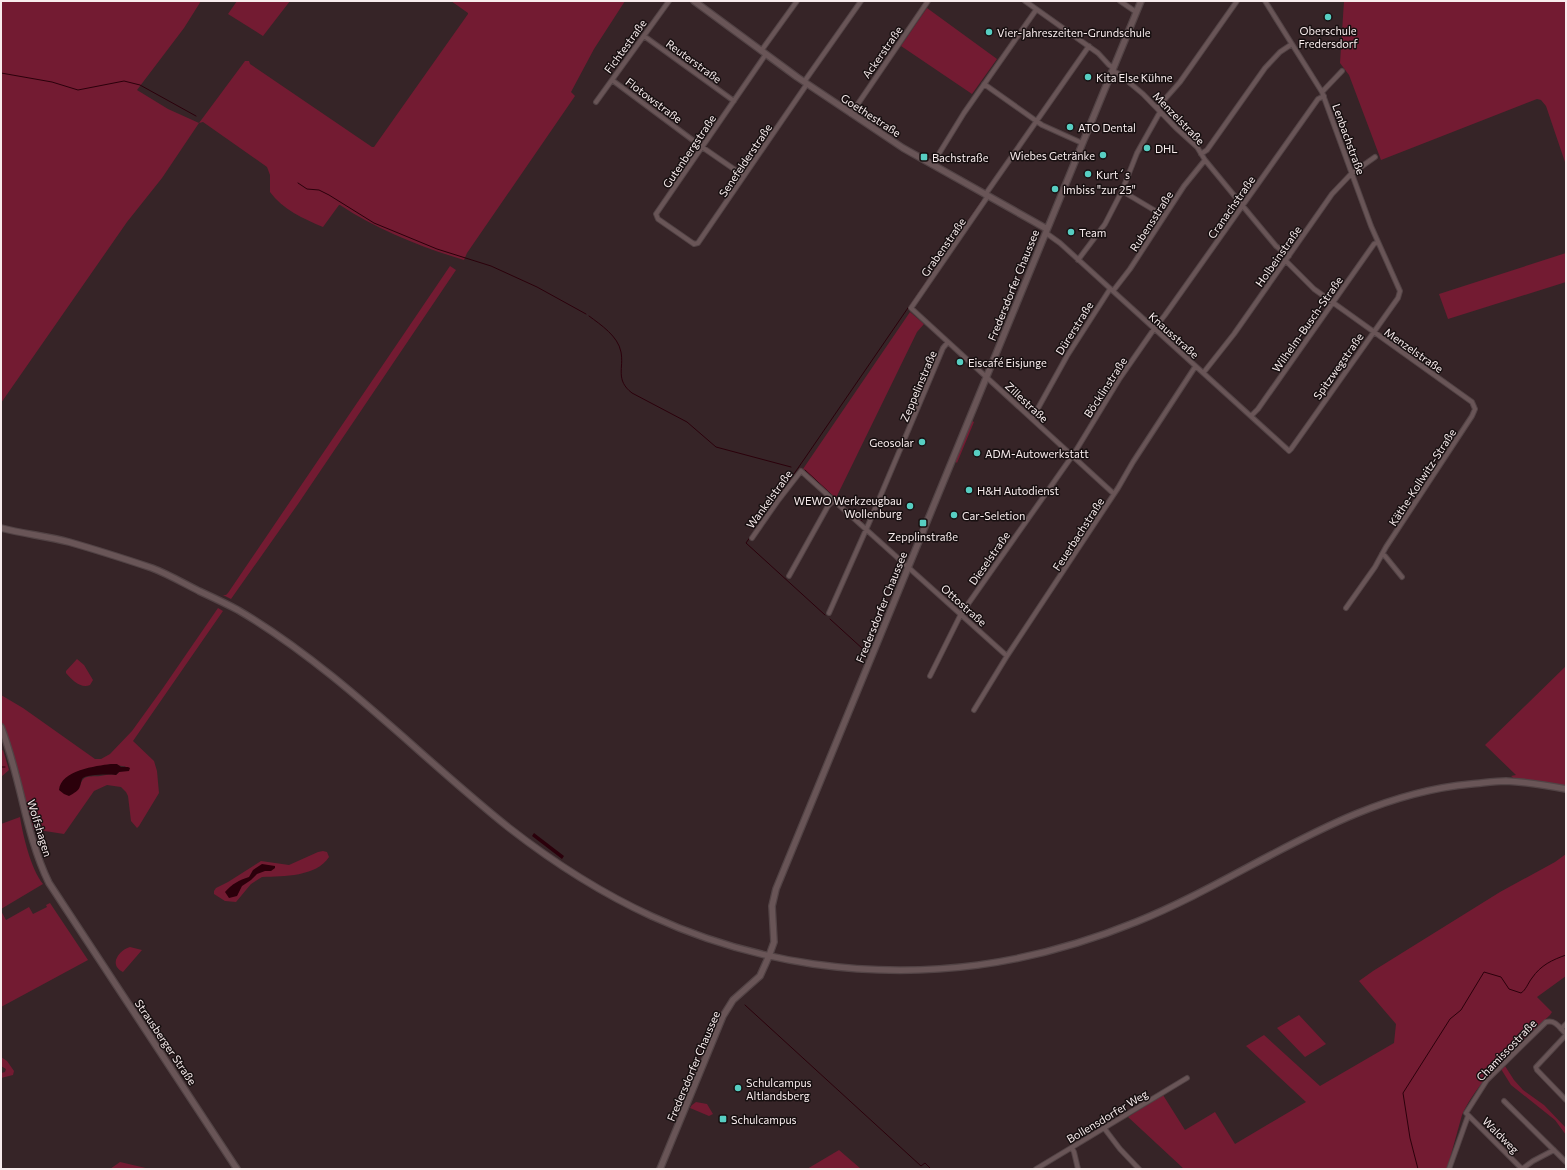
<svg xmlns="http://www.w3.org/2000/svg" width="1567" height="1170" font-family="Commissioner,sans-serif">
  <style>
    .green { fill: #731b32; fill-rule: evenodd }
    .water { fill: #2b000b }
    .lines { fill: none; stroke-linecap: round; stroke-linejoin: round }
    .stream { stroke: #2b000b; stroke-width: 1 }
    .street-casing { stroke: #524345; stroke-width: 6 }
    .secondary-casing { stroke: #524345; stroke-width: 8 }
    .street { stroke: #695557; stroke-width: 4 }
    .secondary { stroke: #695557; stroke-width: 5.5 }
    .poi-dot { fill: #57cec2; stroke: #181011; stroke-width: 1.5 }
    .labels { text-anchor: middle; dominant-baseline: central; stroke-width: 3; stroke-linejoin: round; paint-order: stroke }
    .poi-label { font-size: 11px; fill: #f8eced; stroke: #181011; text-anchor: start }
    .street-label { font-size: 11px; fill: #f8eced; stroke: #181011 }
  </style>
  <rect width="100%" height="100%" fill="#362427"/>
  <path class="green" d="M1,1H201L184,28L137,90L168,109L199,123L245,61H249L250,64L372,147H374L468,14V13L451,1H625L594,49L571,92L575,96L467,253L464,260C421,247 378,230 340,205H339L323,227C304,219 282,209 270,192V175L267,167L203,122L199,123L162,178L127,222L1,403Z
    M237,1H290L263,36L228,14Z
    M1344,1H1566V165L1546,106L1541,100L1537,99L1381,160L1349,75L1340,63Z
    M927,8L997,59L972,94L901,46Z
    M1566,253V282L1448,319L1439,294Z
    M450,266L456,270L298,504L231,599L223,595H226L228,593Z
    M910,312L924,324L917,332L835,500L803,469Z
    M970,420L974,422L957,463L954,460Z
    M218,608L223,611L133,741L154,761L157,771L159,793L139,826L137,828L131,821L128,796L126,792L121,787L107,785L94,791L64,834L32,829L14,758L1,720V695L23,708L95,759H101L110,754L132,731L163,688ZM111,764C117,764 120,767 126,766L116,775C110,774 106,775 100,776C90,777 82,774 80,787L79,771Z
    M77,659L84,665L93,680L90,685C81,689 72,680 66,673V671Z
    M1566,666V787L1516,780L1511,776L1516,775L1485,745Z
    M3,750L9,770L1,777V751Z
    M20,817C23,836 31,869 43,884L1,909V824Z
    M323,851L327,852L329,857C316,877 284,876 262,877L251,884L236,902L225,901L214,894V891L216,888L228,882L261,861L289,865L318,852Z
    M1566,854V976L1537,997L1552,1012L1550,1015C1520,1044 1479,1077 1462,1115L1447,1169H1184L1128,1117L1163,1095L1185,1130L1215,1112L1235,1144L1306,1102L1246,1046L1264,1035L1320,1086L1394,1043L1396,1024L1359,981L1373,971L1500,892L1555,862Z
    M50,903L88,960L1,1007V911L6,920L29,907L33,914L47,907L46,905Z
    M130,947L142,950L123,972C108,965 119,950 130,947Z
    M1299,1015L1326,1044L1305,1057L1277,1028Z
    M1,1057L7,1061L14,1071L13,1075L1,1078V1073L5,1072L6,1069L1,1066Z
    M1505,1066L1514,1080L1523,1090L1544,1105L1566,1128V1135L1555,1120L1511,1085L1501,1069Z
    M696,1102L707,1104L713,1114L709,1116L690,1108L692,1105Z
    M839,1150L861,1169H807Z
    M120,1162L150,1169H110Z"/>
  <path class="water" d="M111,764H117L121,767H128L130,768L129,771L119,772L116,775C110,774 85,774 82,779C81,782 81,783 80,786C79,791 74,793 69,796L64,794L59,790C61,770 96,766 111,764Z
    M534,833L564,856L562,859L532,836Z
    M262,864L275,866V868L271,871H265L257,874L251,880L242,886L237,896L229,898L225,892C232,884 239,880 249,877L253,870Z"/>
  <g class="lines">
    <path class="stream" d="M1,73L52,82L78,90L124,81L140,85L196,116
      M298,183L307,189L319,190L329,195L374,223L437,249L491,266L537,287L586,314
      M589,316C601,325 618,336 621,352C624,368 615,380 632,393L687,422L716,447L791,467
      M805,470L859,520L862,521
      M825,615L746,543L805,458L982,200
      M830,619L864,650
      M1,767H5
      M745,1005L921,1166L925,1163L931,1169
      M1418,1169L1410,1138L1403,1093L1450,1019L1461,1010L1484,972L1501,977L1509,989L1521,993C1526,990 1528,983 1532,978C1541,965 1552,960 1566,955"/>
    <g class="street-casing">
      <path id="street" d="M1025,1L1098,53L1109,65L1114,68
        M1120,1L1136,12
        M644,36L734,101
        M761,51L797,1
        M766,54L656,214L658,219L694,244L698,243L807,84
        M1113,71L1119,74L1143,94L1176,128L1197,147L1205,160L1251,216L1276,246L1289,256
        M612,80L702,147L744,176
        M804,82L861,1
        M984,84L1042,125L1082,143
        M1322,92L1342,71
        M596,102L669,1
        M1157,108L1180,82L1237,1
        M851,114L928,1
        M1201,154L1207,150L1265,68L1280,52L1292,44
        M932,165L964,113L1036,10
        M1122,191L1164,216
        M985,195L1089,46
        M988,196L911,308L912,309L1114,494
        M1046,233L1060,243L1287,449L1289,451L1291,449L1398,298L1400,291L1371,226L1322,92L1265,1
        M1078,260L1105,224L1122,191L1137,153L1160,112
        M1285,260L1314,289L1472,402L1475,409L1472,416L1386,547L1375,567L1346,608
        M1113,291L1130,269L1184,186L1205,160
        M1204,372L1234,334L1332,194L1351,174L1375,157
        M1251,416L1258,409L1374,244L1378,242
        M1032,419L1067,356L1110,289
        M752,538L777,502L801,471L1007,656
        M1382,554L1385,556L1402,577
        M789,576L828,506L833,501
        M829,613L869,523L943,348L948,342
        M930,676L961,614L1075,452L1120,378L1154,329L1165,315L1318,99L1324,96
        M974,710L1007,656L1118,488L1133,462L1195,367
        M1561,1029L1566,1024
        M1566,1035L1536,1067L1537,1070L1566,1100
        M1504,1101L1566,1162
        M1104,1128L1120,1149L1139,1169
        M1072,1148L1074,1152L1078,1169
        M1036,1169L1187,1078
        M1449,1169L1468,1116
        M1522,1169L1466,1113L1487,1080L1546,1022C1555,1019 1560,1028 1566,1034
        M1522,1169L1533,1161L1554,1150"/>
    </g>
    <g class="secondary-casing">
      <path id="secondary" d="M694,1L797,77L903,148L1047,229
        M1,528C23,534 47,536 69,542C97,550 125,559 152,568C168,574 183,583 199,591C212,597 225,603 238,610C338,669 418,755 508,827C600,899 697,947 813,964C927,980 1030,965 1136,922C1248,877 1347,795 1471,784C1483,783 1494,781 1506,781C1526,782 1546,785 1566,789
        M1,727C21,778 25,834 49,883L237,1169
        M660,1169L723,1016L733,1000L760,976L769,956L774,942L772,906L776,889L1141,1"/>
    </g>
    <use href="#street" class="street"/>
    <use href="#secondary" class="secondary"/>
  </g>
  <g class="poi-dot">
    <circle cx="1328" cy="17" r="4"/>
    <circle cx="989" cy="32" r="4"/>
    <circle cx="1088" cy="77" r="4"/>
    <circle cx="1070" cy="127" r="4"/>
    <circle cx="1147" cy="148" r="4"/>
    <circle cx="1103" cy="155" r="4"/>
    <rect x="920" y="153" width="8" height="8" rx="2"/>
    <circle cx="1088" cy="174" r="4"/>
    <circle cx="1055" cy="189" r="4"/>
    <circle cx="1071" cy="232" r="4"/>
    <circle cx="960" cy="362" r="4"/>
    <circle cx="922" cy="442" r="4"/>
    <circle cx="977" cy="453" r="4"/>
    <circle cx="969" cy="490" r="4"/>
    <circle cx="910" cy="506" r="4"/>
    <circle cx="954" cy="515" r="4"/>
    <rect x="919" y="519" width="8" height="8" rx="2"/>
    <circle cx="738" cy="1088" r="4"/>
    <rect x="719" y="1115" width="8" height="8" rx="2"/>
  </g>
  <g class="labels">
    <g class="poi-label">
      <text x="1328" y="30" text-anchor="middle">Oberschule<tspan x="1328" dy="13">Fredersdorf</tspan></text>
      <text x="997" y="32">Vier-Jahreszeiten-Grundschule</text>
      <text x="1096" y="77">Kita Else Kühne</text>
      <text x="1078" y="127">ATO Dental</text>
      <text x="1155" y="148">DHL</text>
      <text x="1095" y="155" text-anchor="end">Wiebes Getränke</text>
      <text x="932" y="157">Bachstraße</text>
      <text x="1096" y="174">Kurt´s</text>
      <text x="1063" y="189">Imbiss "zur 25"</text>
      <text x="1079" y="232">Team</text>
      <text x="968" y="362">Eiscafé Eisjunge</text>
      <text x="914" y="442" text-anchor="end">Geosolar</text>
      <text x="985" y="453">ADM-Autowerkstatt</text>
      <text x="977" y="490">H&amp;H Autodienst</text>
      <text x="902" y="500" text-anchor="end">WEWO Werkzeugbau<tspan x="902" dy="13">Wollenburg</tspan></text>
      <text x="962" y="515">Car-Seletion</text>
      <text x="923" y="536" text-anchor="middle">Zepplinstraße</text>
      <text x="746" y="1082">Schulcampus<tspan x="746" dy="13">Altlandsberg</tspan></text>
      <text x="731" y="1119">Schulcampus</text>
    </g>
    <g class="street-label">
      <text transform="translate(625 46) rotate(-54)">Fichtestraße</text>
      <text transform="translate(882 52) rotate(-55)">Ackerstraße</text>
      <text transform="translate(694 61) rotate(36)">Reuterstraße</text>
      <text transform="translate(654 100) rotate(37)">Flotowstraße</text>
      <text transform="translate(871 115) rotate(33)">Goethestraße</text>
      <text transform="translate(1179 118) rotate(46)">Menzelstraße</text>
      <text transform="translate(1349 139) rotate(70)">Lenbachstraße</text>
      <text transform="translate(689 151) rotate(-56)">Gutenbergstraße</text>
      <text transform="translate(745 160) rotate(-56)">Senefelderstraße</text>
      <text transform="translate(1231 207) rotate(-55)">Cranachstraße</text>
      <text transform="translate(1151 221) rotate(-57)">Rubensstraße</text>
      <text transform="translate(943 247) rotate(-55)">Grabenstraße</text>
      <text transform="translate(1278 256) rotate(-55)">Holbeinstraße</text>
      <text transform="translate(1013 285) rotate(-68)">Fredersdorfer Chaussee</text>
      <text transform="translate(1307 324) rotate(-55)">Wilhelm-Busch-Straße</text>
      <text transform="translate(1074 328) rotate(-58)">Dürerstraße</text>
      <text transform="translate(1174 335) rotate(42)">Knausstraße</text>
      <text transform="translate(1414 350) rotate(35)">Menzelstraße</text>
      <text transform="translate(1338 366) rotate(-55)">Spitzwegstraße</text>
      <text transform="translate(918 386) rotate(-67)">Zeppelinstraße</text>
      <text transform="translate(1105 387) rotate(-57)">Böcklinstraße</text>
      <text transform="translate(1027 402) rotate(43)">Zillestraße</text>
      <text transform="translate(1422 477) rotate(-57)">Käthe-Kollwitz-Straße</text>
      <text transform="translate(769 499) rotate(-54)">Wankelstraße</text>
      <text transform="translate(1078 534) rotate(-57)">Feuerbachstraße</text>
      <text transform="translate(989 558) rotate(-55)">Dieselstraße</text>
      <text transform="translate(964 605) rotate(42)">Ottostraße</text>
      <text transform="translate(881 607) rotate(-68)">Fredersdorfer Chaussee</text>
      <text transform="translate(40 828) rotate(73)">Wolfshagen</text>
      <text transform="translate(166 1042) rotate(56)">Strausberger Straße</text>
      <text transform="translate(1506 1050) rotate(-46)">Chamissostraße</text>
      <text transform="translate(693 1066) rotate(-67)">Fredersdorfer Chaussee</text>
      <text transform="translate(1107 1116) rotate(-31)">Bollensdorfer Weg</text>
      <text transform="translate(1501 1135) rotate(45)">Waldweg</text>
    </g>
  </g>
  <rect width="1567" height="1170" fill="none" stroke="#f8eced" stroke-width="4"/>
</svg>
